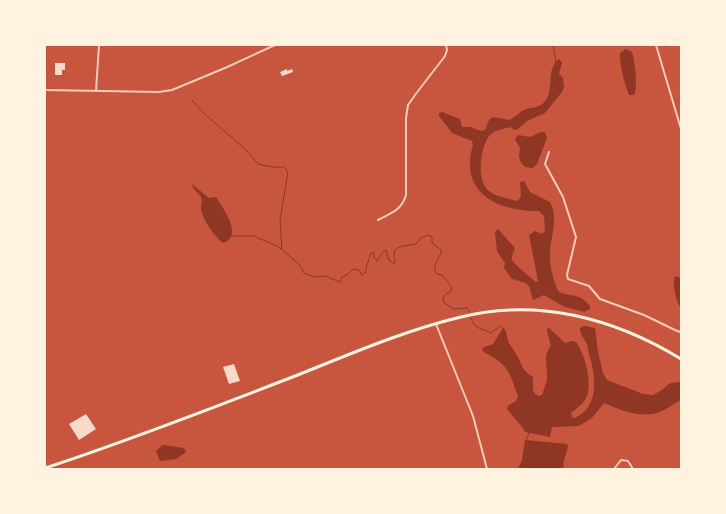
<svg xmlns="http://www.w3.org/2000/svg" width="726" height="514" font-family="'Public Sans',sans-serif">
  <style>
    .water { fill: #8f3625 }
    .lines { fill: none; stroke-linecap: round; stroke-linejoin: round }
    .stream { stroke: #8f3625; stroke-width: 1 }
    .building { fill: #f7dbc8 }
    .minor { stroke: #f1ccb7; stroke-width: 2 }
    .primary { stroke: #fff3e0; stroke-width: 3 }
  </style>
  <rect width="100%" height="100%" fill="#c8553d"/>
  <path class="water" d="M626,49L632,52C635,60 638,89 634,95H629C624,81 620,68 620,53Z
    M559,59L562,63L559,74L563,78L564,87L562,92L545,113L527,121L518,129L515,130L510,127C503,129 494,130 489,136C480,148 476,181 489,191C497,197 509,199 518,201L521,196L520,182L524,181L530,192L550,202C560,220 549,238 550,257C550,267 554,284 559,292C574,298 578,292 590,306V309L584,312L565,307L544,295L533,300L529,286L526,283L512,279L504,268L505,263L497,251L495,232L498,229L515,248C514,251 511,257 512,260C513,263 532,279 536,282L538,281L529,235L535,231L542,234L545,231L544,216L539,211C498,212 458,192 473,145L472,141L452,133L439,116V113L442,112L460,119L462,127H470L481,131L485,130L489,120L493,117L509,120C514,118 517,114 522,111C530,106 539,110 546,100C554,88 546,68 559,59Z
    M541,132H545L547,138L537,164L533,168L525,167L521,163L519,156L520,148L515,139L518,135L530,137Z
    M192,184L209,198L216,197C223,208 244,236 223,243C215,237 202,219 201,209C201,204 203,202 201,197C198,192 193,190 192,184Z
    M675,276L681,278V308C676,303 672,282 675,276Z
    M584,326L595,328L598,352L603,373L607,380L643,394L653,395L662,390L670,383L681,382V400C675,403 670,407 664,410C645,420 622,411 604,403L592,418L579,426L552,427L550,437L525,432L523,428L507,409L509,405L516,401L518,396C508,369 509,366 484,352L482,349L484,347L493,344L503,328C508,333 506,337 509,343C511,347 514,350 516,354C523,365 520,369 533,377V391L535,394L539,396L542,395C544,389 546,384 547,379C548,366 542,357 551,346L547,331L548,327L565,343L572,341L576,342C585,355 592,380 587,396C584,404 577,408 571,413L572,417L575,418C600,406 596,376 589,354C588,350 588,346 586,342C583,337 580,334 580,328Z
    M525,440L567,444L568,447L564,460L563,469H518L522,460Z
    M163,445L184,448L186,452L176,459L160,461L156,451Z"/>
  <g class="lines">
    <path class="stream" d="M553,45L556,62
      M192,100C211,124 240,140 258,164C266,166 276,168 284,167L288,172L280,220L282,249
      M231,236H254L279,247L299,264L304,273L315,277L325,276L340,282L342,277L347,275L353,269L359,270L362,275L366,272V268L371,253L374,252V257L377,261L382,253L386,250L389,260L393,263H395C395,260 394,257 394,254C394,244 410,246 416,244L421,238L428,235L432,237V243L441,250V253C438,260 431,267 437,274L442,275L452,288L451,291L446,294L443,298L444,303L454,309L467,308L470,312
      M471,318C474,330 483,328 491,333L500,326L505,330
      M526,441L529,433"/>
  </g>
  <path class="building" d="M55,63H65V70H62V75H55Z
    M287,69V71L292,69L293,72L282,76L280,72Z
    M234,364L240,381L229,384L223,367Z
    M86,414L96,429L79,440L69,424Z"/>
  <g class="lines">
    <path class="minor" d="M656,45L681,129
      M45,90L159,92L172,90L225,68L275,45
      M96,91L99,45
      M549,152L545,164L563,197L576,237L567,275L568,279L589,286L600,299L644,315L675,330L680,332L681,330
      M378,220C391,213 402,210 406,195V118L408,105L415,95L445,56L447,50L446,45
      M436,324L473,416L487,469
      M614,469L621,460L628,461L633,469"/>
    <path class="primary" d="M45,468C128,441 209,409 290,378C346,356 402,331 461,317C538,298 614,318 681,359"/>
  </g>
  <rect width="726" height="514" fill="none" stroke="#fff3e0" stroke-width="92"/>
</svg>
